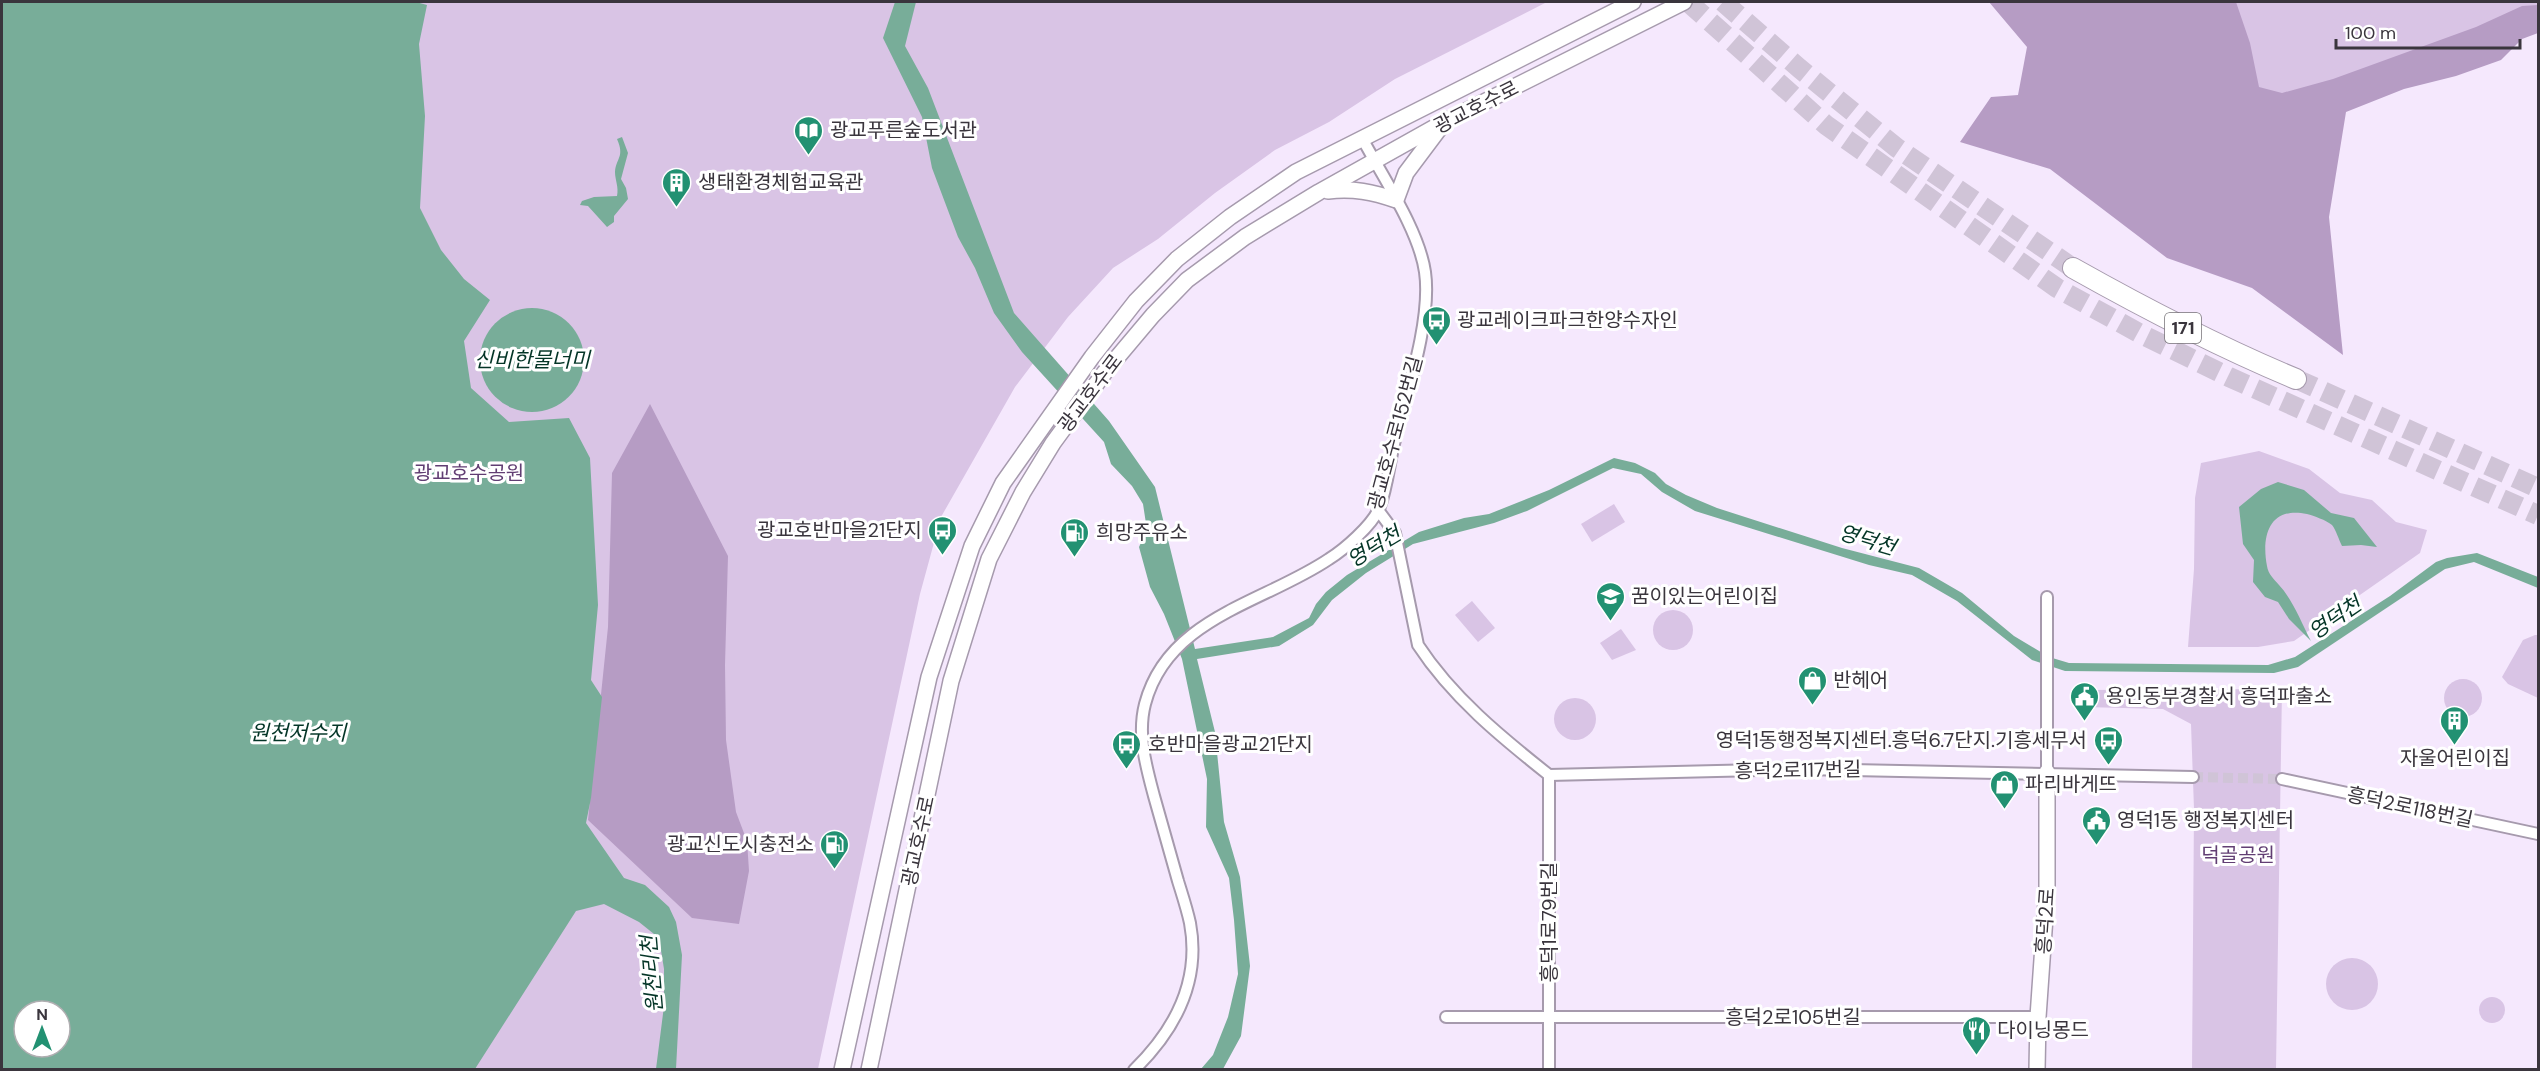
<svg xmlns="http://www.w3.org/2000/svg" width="2540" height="1071" font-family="'DM Sans','Noto Sans KR',sans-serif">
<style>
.green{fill:#d9c4e5;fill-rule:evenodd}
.forest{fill:#b69cc4}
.water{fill:#78ad99;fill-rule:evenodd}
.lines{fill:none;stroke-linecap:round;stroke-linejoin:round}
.street-tunnel{stroke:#d0c4d7;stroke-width:10;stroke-dasharray:10 5;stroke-linecap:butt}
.highway-tunnel{stroke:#d0c4d7;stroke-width:20;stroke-dasharray:20 10;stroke-linecap:butt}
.street-casing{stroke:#a69aad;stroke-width:14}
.secondary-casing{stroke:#a69aad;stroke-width:18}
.highway-casing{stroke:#a69aad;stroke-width:22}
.street{stroke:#fff;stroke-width:10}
.secondary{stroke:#fff;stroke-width:15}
.highway{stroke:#fff;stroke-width:20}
.labels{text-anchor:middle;stroke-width:6;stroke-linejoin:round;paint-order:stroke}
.shield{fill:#fff;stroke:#757277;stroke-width:1.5}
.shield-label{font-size:18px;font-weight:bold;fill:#3a353d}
.street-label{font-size:20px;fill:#3a353d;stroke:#fff}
.poi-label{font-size:20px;fill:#3a353d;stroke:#fff;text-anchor:start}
.park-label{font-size:20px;fill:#613e73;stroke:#fff}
.water-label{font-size:21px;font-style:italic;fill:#043527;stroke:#fff}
</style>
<rect width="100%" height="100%" fill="#f5e8fd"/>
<!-- green -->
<g class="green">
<path d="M2 2H1547L1395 79 1329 122 1275 150 1215 193 1158 239 1113 268 1068 317 1015 387 941 517 920 594 818 1069 2 1070ZM24 1011H60V1047H24Z"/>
<path d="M2193 2H2538V29L2241 135Z"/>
<path d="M2259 451 2309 469 2340 493 2372 500 2396 522 2427 530 2420 553 2294 641 2258 647H2188L2194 569 2195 498 2201 463Z"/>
<path d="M1614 504 1625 522 1592 542 1581 524Z"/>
<path d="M1472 601 1495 628 1478 642 1455 615Z"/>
<circle cx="1673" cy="630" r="20"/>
<path d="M1621 629 1636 650 1612 660 1600 643Z"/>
<path d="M2535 635H2538V698L2508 684 2502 677 2523 640Z"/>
<circle cx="2463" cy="698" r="19"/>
<path d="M2282 689 2276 1069H2192L2194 809 2191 724 2163 709 2084 707 2083 690Z"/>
<circle cx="1575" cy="719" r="21"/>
<circle cx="2352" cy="984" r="26"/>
<circle cx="2492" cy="1010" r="13"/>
</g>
<!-- forest -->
<g class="forest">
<path d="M1989 2H2236L2250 43 2259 87 2282 93 2333 79 2476 27 2522 6 2538 5V33L2522 39 2501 60 2456 76 2404 89 2346 112 2329 217 2343 355 2252 288 2167 258 2050 169 1960 142 1991 97 2018 95 2027 47Z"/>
<path d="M650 404 728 556 725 665 726 740 736 812 747 841 749 871 739 924 692 918 588 820 608 627 612 473Z"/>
</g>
<!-- water -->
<g class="water">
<path d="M2 2H416L427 5 419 44 425 116 420 208 441 250 464 279 490 300 464 341 471 388 509 422 569 418 590 458 598 605 591 680 602 697 591 798 586 823 624 878 645 885 669 907 676 922 682 955 676 1069H656L664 1006V969L659 938 639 922 604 904 576 911 475 1069H2ZM24 1011H60V1047H24Z"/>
<path d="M895 2H916L905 46 928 88 1014 313 1109 421 1155 487 1195 649 1273 637 1309 618 1316 604 1326 592 1347 575 1419 532 1464 518 1489 514 1549 490 1614 458 1635 463 1655 473 1666 484 1686 495 1717 508 1842 548 1919 568 1962 593 2014 636 2049 657 2069 663 2268 665 2295 657 2390 596 2436 562 2447 558 2477 553 2538 577V588L2474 562 2445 569 2298 667 2274 673 2065 671 2032 660 1957 601 1912 575 1869 565 1695 511 1662 492 1641 474 1613 468 1527 511 1494 523 1413 544 1366 573 1332 600 1313 625 1279 646 1197 659 1215 732 1224 822 1240 877 1250 966 1241 1036 1223 1069H1201L1213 1055 1228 1017 1238 974 1234 920 1229 878 1206 827 1207 779 1182 659 1164 614 1150 587 1139 547 1147 530 1143 504 1132 486 1111 464 1104 442 1022 352 994 313 975 268 958 237 932 168 922 117 883 38Z"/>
<path d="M622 137 628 153 621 179 626 188 628 199 614 216V222L607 227 588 206 580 205 582 201 594 197 617 196C619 187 615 180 615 172 616 158 625 157 617 139Z"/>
<circle cx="532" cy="360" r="52"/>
<path d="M2278 482 2304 490 2331 513 2354 518 2377 547 2361 545 2342 546C2339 540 2336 530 2332 525 2326 520 2314 516 2307 514 2270 506 2261 535 2267 566 2268 574 2274 579 2279 585 2293 600 2301 622 2311 641L2289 619 2278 602 2265 597 2253 582 2254 560 2243 544 2239 507 2261 489Z"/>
</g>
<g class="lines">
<!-- street-tunnel -->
<path class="street-tunnel" d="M2193 777 2282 779"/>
<!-- highway-tunnel -->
<g class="highway-tunnel">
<path d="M1688 2 1826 125 2057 288 2139 333 2229 377 2538 515"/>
<path d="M1723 2 1799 68 1897 148 2073 268"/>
<path d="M2296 379 2538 488"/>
</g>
<defs>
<g id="street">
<path d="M1378 510 1395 533 1418 645C1452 697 1501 737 1549 775"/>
<path d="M2047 597V772"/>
<path d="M1549 775 1803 769 2193 777"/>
<path d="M2282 779 2538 834"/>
<path d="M1446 1017H2038"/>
<path d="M1134 1070C1175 1030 1201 982 1190 923 1187 909 1182 894 1178 881 1170 852 1162 824 1154 796 1146 766 1137 735 1145 704 1168 617 1264 603 1329 559 1345 549 1371 526 1379 509 1387 489 1389 465 1394 444 1406 396 1432 320 1425 272 1419 230 1382 176 1362 138"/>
<path d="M1549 1070V775"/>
</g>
<g id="secondary">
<path d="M1328 191C1353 188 1373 192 1396 200L1406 173 1439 129"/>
<path d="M842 1070 929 677 972 546 1003 483 1092 357 1136 301 1177 259 1230 217 1296 172 1633 2"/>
<path d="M869 1070 951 681 989 559 1023 492 1053 443 1105 372 1153 315 1187 280 1245 237 1319 192 1444 122 1684 2"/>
<path d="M2037 1070 2038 1017 2047 888V772"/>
</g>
<path id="highway" d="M2073 268C2146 309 2219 347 2296 379"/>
</defs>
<!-- street casing -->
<use href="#street" class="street-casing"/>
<!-- secondary casing -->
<use href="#secondary" class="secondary-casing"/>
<!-- highway casing -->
<use href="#highway" class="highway-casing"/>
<!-- street -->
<use href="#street" class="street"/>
<!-- secondary -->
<use href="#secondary" class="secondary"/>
<!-- highway -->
<use href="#highway" class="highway"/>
</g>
<!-- icons -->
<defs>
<symbol id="library-pin" viewBox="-11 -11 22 30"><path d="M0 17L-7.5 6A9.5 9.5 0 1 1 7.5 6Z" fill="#229172" stroke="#fff"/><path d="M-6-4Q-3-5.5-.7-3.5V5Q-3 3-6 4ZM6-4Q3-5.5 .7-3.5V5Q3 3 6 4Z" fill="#fff"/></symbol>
<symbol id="building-pin" viewBox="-11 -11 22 30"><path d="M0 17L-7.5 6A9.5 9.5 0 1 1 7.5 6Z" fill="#229172" stroke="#fff"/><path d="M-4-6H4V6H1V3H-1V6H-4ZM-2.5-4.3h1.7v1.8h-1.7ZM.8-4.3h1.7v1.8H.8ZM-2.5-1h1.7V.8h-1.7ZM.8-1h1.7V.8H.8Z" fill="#fff"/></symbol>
<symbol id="bus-pin" viewBox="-11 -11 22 30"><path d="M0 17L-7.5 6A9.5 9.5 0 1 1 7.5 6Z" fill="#229172" stroke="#fff"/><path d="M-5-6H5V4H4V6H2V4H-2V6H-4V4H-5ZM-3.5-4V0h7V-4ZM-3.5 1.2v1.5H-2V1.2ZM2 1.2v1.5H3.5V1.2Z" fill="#fff"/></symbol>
<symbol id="fuel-pin" viewBox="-11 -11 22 30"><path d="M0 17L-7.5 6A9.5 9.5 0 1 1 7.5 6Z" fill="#229172" stroke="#fff"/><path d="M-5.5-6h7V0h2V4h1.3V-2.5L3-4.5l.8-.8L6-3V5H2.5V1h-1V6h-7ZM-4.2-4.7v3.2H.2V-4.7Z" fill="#fff"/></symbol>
<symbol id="school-pin" viewBox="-11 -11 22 30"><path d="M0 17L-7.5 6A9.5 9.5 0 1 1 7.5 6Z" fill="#229172" stroke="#fff"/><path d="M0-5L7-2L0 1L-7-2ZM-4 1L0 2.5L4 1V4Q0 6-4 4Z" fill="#fff"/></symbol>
<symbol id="shop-pin" viewBox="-11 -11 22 30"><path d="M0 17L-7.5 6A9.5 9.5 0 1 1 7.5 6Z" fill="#229172" stroke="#fff"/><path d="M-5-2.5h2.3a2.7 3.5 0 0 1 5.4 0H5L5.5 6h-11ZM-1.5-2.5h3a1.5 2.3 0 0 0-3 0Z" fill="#fff"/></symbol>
<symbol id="civic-pin" viewBox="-11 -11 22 30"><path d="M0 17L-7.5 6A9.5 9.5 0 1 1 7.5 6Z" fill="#229172" stroke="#fff"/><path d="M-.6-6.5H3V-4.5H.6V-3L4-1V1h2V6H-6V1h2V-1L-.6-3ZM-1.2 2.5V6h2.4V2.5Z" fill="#fff"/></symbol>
<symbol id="restaurant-pin" viewBox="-11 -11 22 30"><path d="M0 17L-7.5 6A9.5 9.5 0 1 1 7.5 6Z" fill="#229172" stroke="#fff"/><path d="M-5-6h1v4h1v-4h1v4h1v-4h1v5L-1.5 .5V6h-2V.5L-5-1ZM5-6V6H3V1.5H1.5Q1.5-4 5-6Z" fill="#fff"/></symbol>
</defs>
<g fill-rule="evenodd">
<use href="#library-pin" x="792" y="114" width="33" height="45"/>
<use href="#building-pin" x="660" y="166" width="33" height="45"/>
<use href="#bus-pin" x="1420" y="304" width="33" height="45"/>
<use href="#bus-pin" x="926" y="514" width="33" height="45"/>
<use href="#fuel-pin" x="1058" y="516" width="33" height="45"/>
<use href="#school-pin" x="1594" y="580" width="33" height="45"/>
<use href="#shop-pin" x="1796" y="664" width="33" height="45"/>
<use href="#civic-pin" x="2068" y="680" width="33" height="45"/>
<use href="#building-pin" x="2438" y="704" width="33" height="45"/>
<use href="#bus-pin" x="2092" y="724" width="33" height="45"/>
<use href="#bus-pin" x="1110" y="728" width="33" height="45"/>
<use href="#shop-pin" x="1988" y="768" width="33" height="45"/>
<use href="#civic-pin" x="2080" y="804" width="33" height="45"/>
<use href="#fuel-pin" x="818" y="828" width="33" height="45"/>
<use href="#restaurant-pin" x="1960" y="1014" width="33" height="45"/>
</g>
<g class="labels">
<!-- shield labels -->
<rect class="shield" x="2165" y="313" width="36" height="30" rx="4.5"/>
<g class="shield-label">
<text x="2183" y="334">171</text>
</g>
<!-- street labels -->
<g class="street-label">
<text transform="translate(1476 107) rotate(-27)" y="7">광교호수로</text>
<text transform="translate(1090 393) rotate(-53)" y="7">광교호수로</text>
<text transform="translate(1395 433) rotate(-75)" y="7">광교호수로152번길</text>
<text transform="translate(1798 770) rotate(-1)" y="7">흥덕2로117번길</text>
<text transform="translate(2410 807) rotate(12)" y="7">흥덕2로118번길</text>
<text transform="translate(918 841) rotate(-78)" y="7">광교호수로</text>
<text transform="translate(2045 921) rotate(-86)" y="7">흥덕2로</text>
<text transform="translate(1549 922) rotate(-90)" y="7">흥덕1로79번길</text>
<text x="1793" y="1024">흥덕2로105번길</text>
</g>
<!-- poi labels -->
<g class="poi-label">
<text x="830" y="137">광교푸른숲도서관</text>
<text x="698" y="189">생태환경체험교육관</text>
<text x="1457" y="327">광교레이크파크한양수자인</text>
<text x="922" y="537" text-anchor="end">광교호반마을21단지</text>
<text x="1096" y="539">희망주유소</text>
<text x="1631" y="603">꿈이있는어린이집</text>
<text x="1833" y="687">반헤어</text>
<text x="2106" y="703">용인동부경찰서 흥덕파출소</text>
<text x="2087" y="747" text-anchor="end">영덕1동행정복지센터.흥덕6.7단지.기흥세무서</text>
<text x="1148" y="751">호반마을광교21단지</text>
<text x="2455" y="765" text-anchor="middle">자울어린이집</text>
<text x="2025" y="791">파리바게뜨</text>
<text x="2117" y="827">영덕1동 행정복지센터</text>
<text x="814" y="851" text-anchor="end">광교신도시충전소</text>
<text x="1997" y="1037">다이닝몽드</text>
</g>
<!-- park labels -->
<g class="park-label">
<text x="469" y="480">광교호수공원</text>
<text x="2238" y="862">덕골공원</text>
</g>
<!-- water labels -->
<g class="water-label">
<text x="532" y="367">신비한물너미</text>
<text transform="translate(1867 540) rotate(17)" y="7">영덕천</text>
<text transform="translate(1374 547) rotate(-31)" y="7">영덕천</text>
<text transform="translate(2335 618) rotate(-34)" y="7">영덕천</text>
<text x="298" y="740">원천저수지</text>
<text transform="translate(652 974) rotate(-95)" y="7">원천리천</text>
</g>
</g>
<!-- border -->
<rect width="2540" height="1071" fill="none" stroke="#3a353d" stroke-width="6"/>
<!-- north arrow -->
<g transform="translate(42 1029)"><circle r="28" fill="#ffffff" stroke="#b0aeb1" stroke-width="1.5"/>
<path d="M0-4.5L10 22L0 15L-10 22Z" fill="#229172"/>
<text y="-9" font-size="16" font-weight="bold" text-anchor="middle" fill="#3a353d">N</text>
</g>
<!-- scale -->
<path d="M2336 39v9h184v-9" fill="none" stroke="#3a353d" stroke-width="3"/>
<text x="2345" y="39" font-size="18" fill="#3a353d" stroke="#ffffff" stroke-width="4.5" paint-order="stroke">100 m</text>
</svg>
